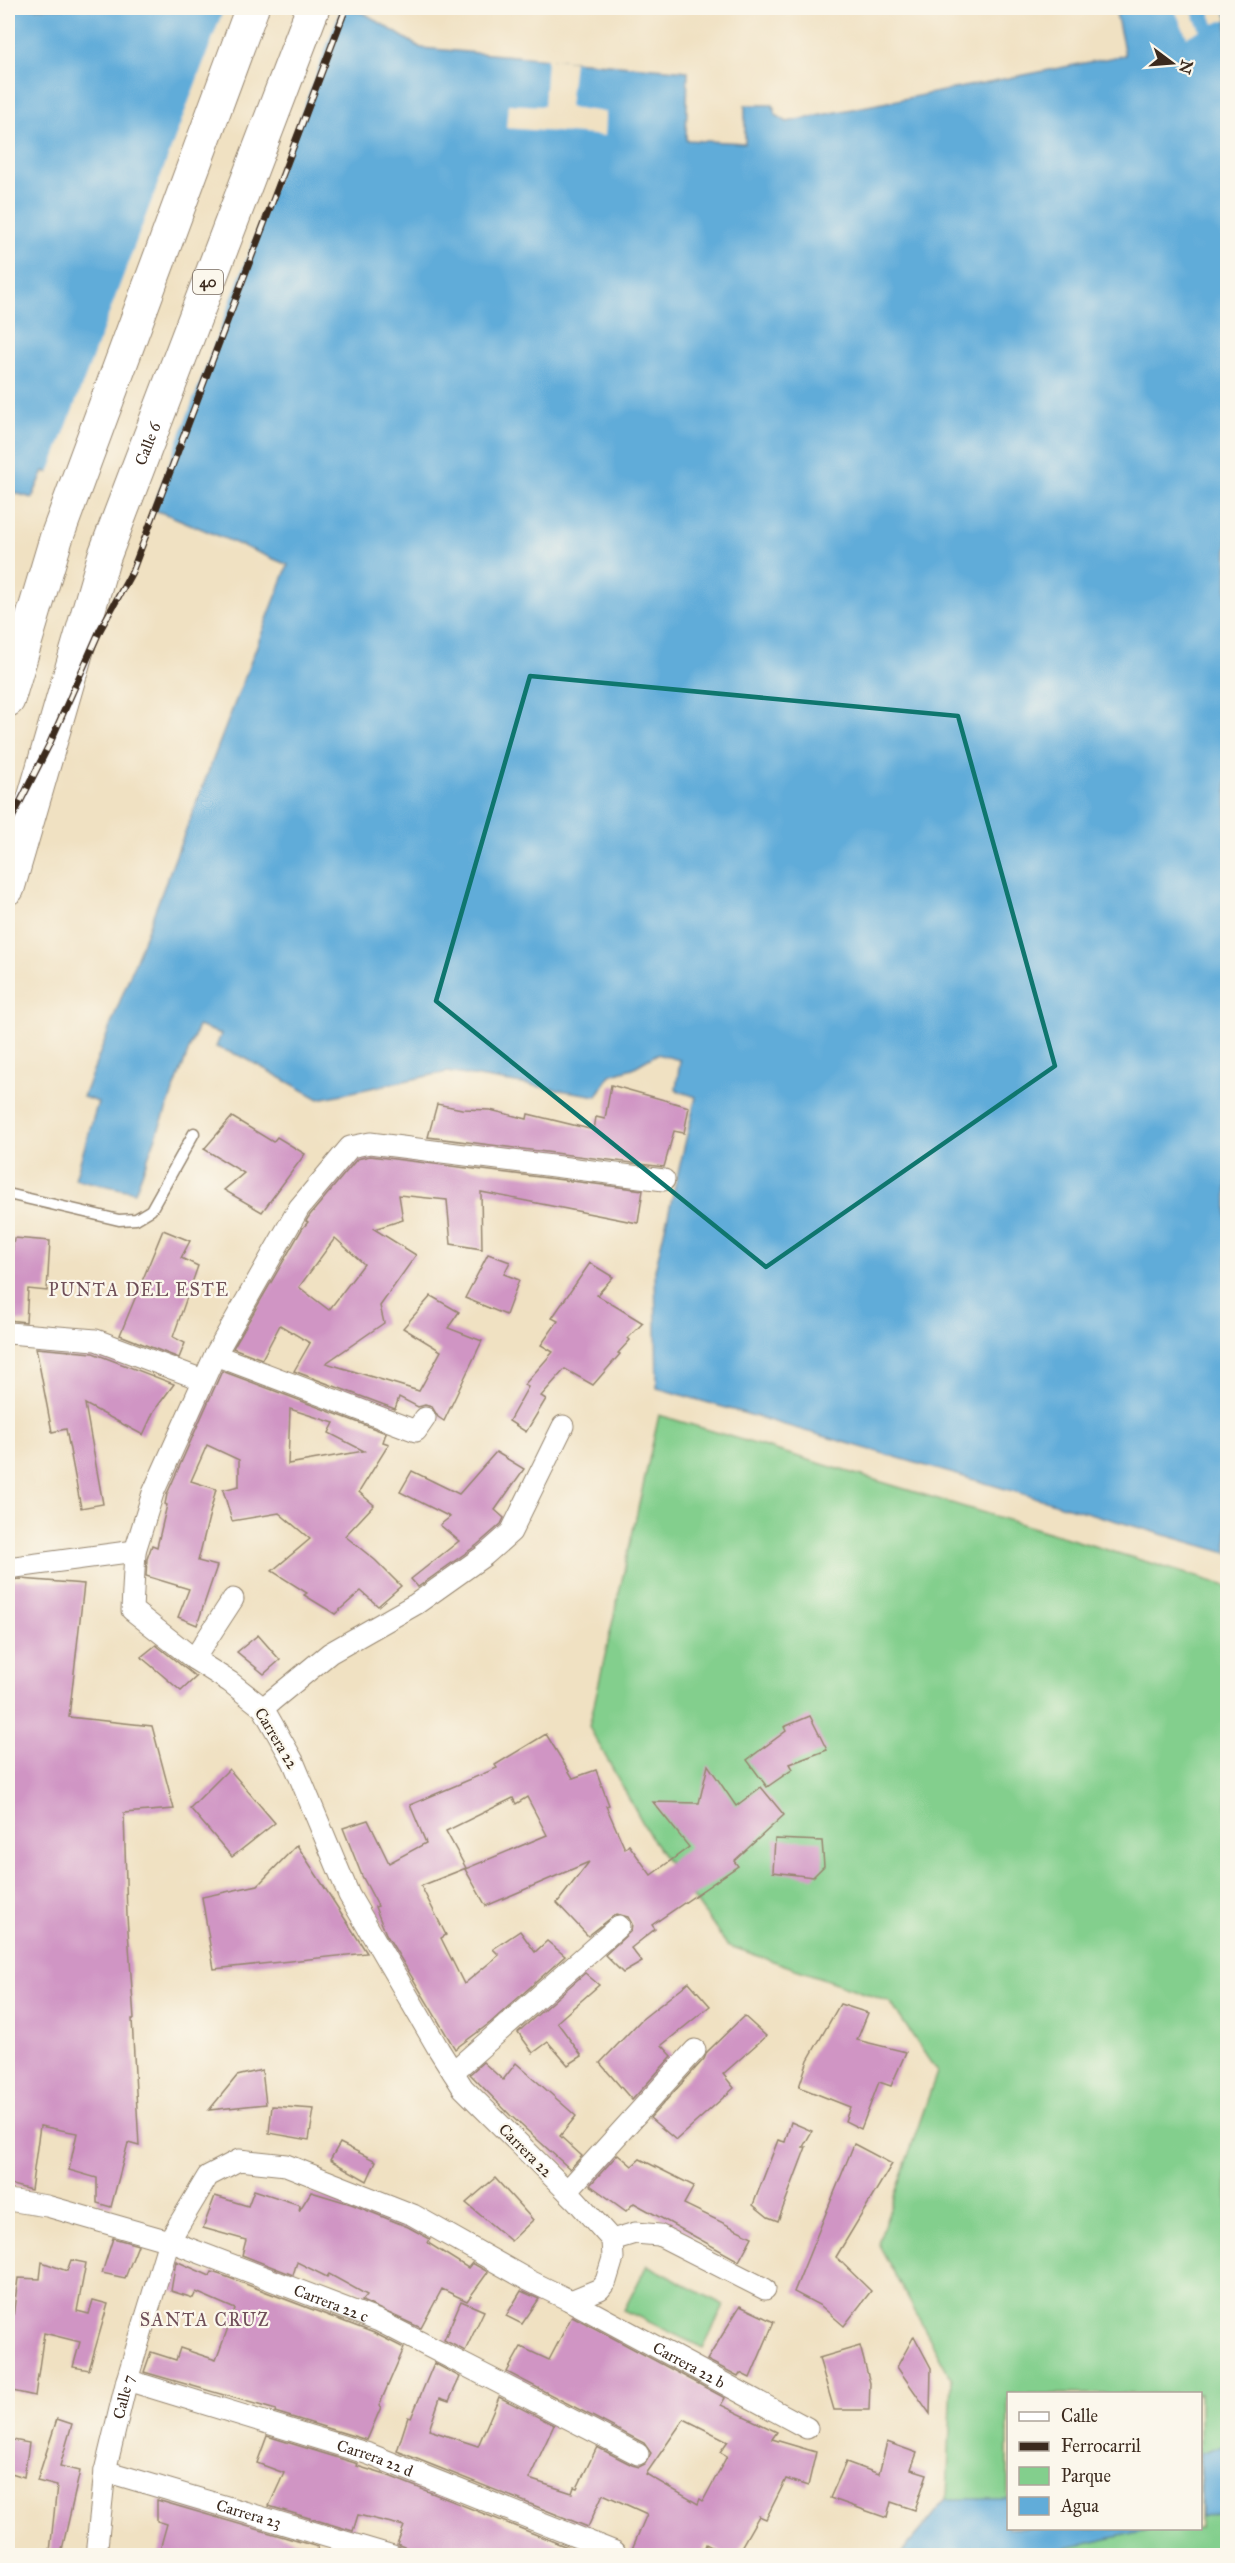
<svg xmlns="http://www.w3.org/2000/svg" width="1235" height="2563" font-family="'IM FELL Great Primer',serif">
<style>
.green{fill:#83cf8d;stroke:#5f7c56;stroke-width:1.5;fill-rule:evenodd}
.water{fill:#61acd9;stroke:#4e6b7c;stroke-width:1.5}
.pier{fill:#f0e1c2}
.building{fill:#d095c4;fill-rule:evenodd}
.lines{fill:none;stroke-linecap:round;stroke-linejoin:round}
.service-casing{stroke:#968670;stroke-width:13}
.minor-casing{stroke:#968670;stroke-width:23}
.trunk-casing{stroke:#968670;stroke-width:35}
.service{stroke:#fff;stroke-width:10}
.minor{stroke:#fff;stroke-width:21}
.trunk{stroke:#fff;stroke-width:33}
.rail-casing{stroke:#3b2a1e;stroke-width:7}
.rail{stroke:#fbf7ec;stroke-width:4.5;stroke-dasharray:14;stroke-linecap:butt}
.marked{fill:none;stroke:#0f766e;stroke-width:4.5;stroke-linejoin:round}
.labels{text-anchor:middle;stroke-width:4.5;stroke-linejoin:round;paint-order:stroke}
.shield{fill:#fbf7ec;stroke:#75685c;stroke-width:1.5}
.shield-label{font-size:15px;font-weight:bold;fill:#3b2a1e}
.street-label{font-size:16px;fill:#3b2a1e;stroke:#fbf7ec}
.neighbourhood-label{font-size:18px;letter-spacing:1.5px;fill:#6f4f58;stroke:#fbf7ec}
</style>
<rect width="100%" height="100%" fill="#fbf7ec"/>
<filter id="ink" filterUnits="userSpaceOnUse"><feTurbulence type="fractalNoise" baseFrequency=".0167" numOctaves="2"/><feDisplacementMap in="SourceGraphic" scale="12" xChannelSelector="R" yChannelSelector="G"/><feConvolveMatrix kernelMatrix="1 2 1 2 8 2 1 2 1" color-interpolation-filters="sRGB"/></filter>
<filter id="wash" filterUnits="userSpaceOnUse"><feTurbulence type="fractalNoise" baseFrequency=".008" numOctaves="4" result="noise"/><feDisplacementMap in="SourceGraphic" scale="24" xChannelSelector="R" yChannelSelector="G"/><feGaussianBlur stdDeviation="1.35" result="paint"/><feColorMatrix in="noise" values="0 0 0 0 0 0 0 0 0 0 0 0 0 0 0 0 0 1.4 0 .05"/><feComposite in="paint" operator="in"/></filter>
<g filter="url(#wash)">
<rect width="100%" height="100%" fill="#f0e1c2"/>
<!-- green -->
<g class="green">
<path d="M659 1415 1227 1586V2555H900L947 2499 952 2380 878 2243 937 2072 890 2002 727 1945 653 1841 589 1727ZM1008 2394H1200V2528H1008Z"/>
<path d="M647 2265 724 2305 703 2348 624 2310Z"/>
</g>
<!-- water -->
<g class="water">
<path d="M8 8H333L364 13 421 48 688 71 686 140 745 143V105H773L776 115 787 122 1125 55 1115 8H1227V1553L657 1388 655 1270 696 1097 676 1090 680 1060 657 1054 633 1068 610 1075 597 1096 447 1072 319 1099 243 1057 216 1047 221 1034 198 1026 135 1192 75 1179 98 1102 83 1097 288 565 171 516 44 471 32 498 8 491Z"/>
<path d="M1227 2443V2510L1201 2517V2453Z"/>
<path d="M947 2499H1008V2528L1151 2529 1036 2555H900Z"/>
</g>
<!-- pier -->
<g class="pier">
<path d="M224 8H341L151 512 48 476Z"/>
<path d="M1174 8H1190L1200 30 1187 37Z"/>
<path d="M1208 8H1223L1227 19 1214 24Z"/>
<path d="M547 58 574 61 569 107 606 112 605 136 506 128 508 104 544 106Z"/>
</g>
<g id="blocks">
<!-- building -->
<g class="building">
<path d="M611 1085 689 1107 684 1133 674 1131 664 1167 428 1137 437 1104 462 1109 490 1110 527 1119 528 1114 594 1130 596 1117 605 1119Z"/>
<path d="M232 1117 273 1142 277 1137 305 1154 262 1212 224 1190 244 1173 204 1149Z"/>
<path d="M370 1156 643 1190 638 1223 481 1192 482 1249 451 1244 447 1200 399 1195 403 1220 374 1229 416 1255 380 1306 384 1323 326 1363 419 1391 441 1351 403 1328 431 1296 459 1312 448 1328 482 1341 444 1421 438 1417 432 1407 425 1405 418 1407 399 1397 395 1409 294 1371 310 1343 280 1325 262 1359 233 1348 302 1229 308 1222 306 1221 310 1215 357 1159ZM335 1238 364 1264 329 1310 299 1287Z"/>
<path d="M163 1230 190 1241 181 1258 198 1266 173 1337 185 1343 179 1358 120 1335Z"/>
<path d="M14 1238 50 1241 47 1291 28 1289 26 1322 8 1320V1286Z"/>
<path d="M488 1254 510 1262 504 1274 519 1280 506 1315 465 1298Z"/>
<path d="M590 1263 613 1277 597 1295 643 1323 628 1338 630 1340 618 1353 620 1354 593 1385 565 1369 541 1396 546 1399 526 1432 509 1421 528 1387 524 1385 553 1352 541 1345 558 1321 552 1318Z"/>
<path d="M36 1348 93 1353 174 1384 154 1411 143 1435 85 1404 103 1504 81 1508 66 1429 52 1432Z"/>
<path d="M222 1371 386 1433 383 1442 389 1444 359 1492 374 1505 345 1536 375 1560 401 1586 378 1606 361 1591 335 1614 304 1595 307 1593 272 1571 310 1539 279 1513 232 1521 223 1490 239 1486V1460L207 1445 191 1481 216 1489 198 1561 217 1566 197 1625 178 1617 189 1589 146 1576 147 1559 152 1545 157 1547 167 1505 165 1504 167 1494ZM290 1409 334 1423 329 1433 364 1451 288 1464Z"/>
<path d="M496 1452 524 1469 495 1510 504 1518 501 1524 477 1545 418 1587 411 1579 459 1541 440 1525 450 1517 400 1492 412 1471 459 1494Z"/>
<path d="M21 1579 84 1584 69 1717 152 1726 174 1809 124 1813 127 1916 134 2019H132L139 2146 128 2143 111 2207 97 2203V2178L69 2170 77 2133 40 2126 31 2190 8 2184V1580Z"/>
<path d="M258 1635 280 1660 264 1674 237 1652Z"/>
<path d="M156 1645 196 1677 181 1691 141 1657Z"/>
<path d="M810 1716 827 1750 790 1764 793 1769 767 1787 747 1760 786 1731 784 1727Z"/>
<path d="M546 1734 573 1778 596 1770 609 1805 606 1806 625 1849 629 1845 651 1875 689 1847 653 1802 699 1803 708 1765 736 1806 761 1787 784 1815 734 1861 738 1866 652 1925 655 1929 631 1948 642 1962 623 1973 605 1955 631 1931 632 1924 628 1917 616 1914 588 1936 557 1903 589 1862 486 1906 465 1869 547 1835 527 1797 516 1804 513 1798 446 1831 466 1868 421 1886 446 1935 441 1938 464 1984 499 1955 493 1949 520 1931 535 1952 547 1941 565 1956 490 2023 455 2049 386 1934 375 1907 378 1906 362 1876 343 1828 368 1820 389 1863 426 1843 410 1805 497 1768 495 1765Z"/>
<path d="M229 1769 275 1823 232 1857 190 1808Z"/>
<path d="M775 1839 822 1841 824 1866 813 1877 773 1872Z"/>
<path d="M297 1845 367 1953 214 1969 202 1897 258 1885Z"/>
<path d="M585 1973 599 1985 557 2022 582 2056 568 2065 548 2042 533 2053 518 2032Z"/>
<path d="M689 1982 710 2006 662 2045 672 2056 632 2100 600 2063 641 2020Z"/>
<path d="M840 2004 868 2013 857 2040 906 2052 891 2086 879 2082 861 2129 845 2121 850 2107 799 2087 808 2060Z"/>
<path d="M744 2016 766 2036 723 2074 734 2088 676 2140 650 2118 704 2059 707 2052Z"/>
<path d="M483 2062 503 2080 516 2063 576 2116 560 2136 582 2156 570 2169 510 2115 470 2074Z"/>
<path d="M262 2070 266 2104 209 2110 237 2076Z"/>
<path d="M272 2106 314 2109 309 2140 269 2133Z"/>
<path d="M791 2122 812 2131 803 2147H806L778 2221 768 2217 753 2205 778 2140 785 2142Z"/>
<path d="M340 2143 376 2161 367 2181 330 2160Z"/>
<path d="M854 2144 892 2164 836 2257 871 2291 844 2326 821 2306 794 2292Z"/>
<path d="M618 2154 632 2166 640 2159 694 2186 684 2204 752 2237 739 2261 634 2203 626 2211 590 2185Z"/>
<path d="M495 2178 533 2220 511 2241 466 2203Z"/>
<path d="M254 2190 300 2205 299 2211 311 2192 351 2204 408 2227 430 2239 428 2243 468 2268 472 2263 488 2272 467 2301 442 2289 421 2328 362 2301 367 2295 329 2274 327 2277 297 2262 293 2275 242 2255 246 2240 203 2228 215 2196 248 2206Z"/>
<path d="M113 2238 138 2245 125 2278 102 2273Z"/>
<path d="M71 2260 86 2263 77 2311 89 2314 93 2300 108 2304 89 2370 73 2367 80 2342 44 2333 35 2396 8 2390V2356L18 2278 40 2279 42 2262 67 2271Z"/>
<path d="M176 2261 210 2276 212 2272 227 2277 374 2333 404 2348 379 2406 381 2407 367 2440 275 2412 276 2410 144 2372 151 2352 176 2360 180 2348 216 2360 235 2309 196 2292 193 2298 171 2291Z"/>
<path d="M521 2291 539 2299 522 2324 506 2316Z"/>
<path d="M461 2301 484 2311 465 2351 444 2340Z"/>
<path d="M740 2306 774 2322 750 2378 740 2373 738 2376 707 2360Z"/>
<path d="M572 2316 725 2398 721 2405 777 2432 772 2439 816 2452 808 2486 786 2479 766 2519 759 2516 736 2556H728L706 2544 702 2556H629L647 2514 603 2494 588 2527 397 2451 408 2417 411 2418 434 2363 460 2377 449 2401 440 2398 429 2430 478 2446 499 2397 554 2425 529 2479 572 2493 574 2487 577 2488 597 2447 632 2465 639 2467 645 2464 651 2453 644 2443 507 2372 521 2347 549 2360ZM684 2419 728 2441 720 2452 727 2456 703 2501 700 2499 698 2504 646 2474Z"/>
<path d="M914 2336 931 2368 930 2414 897 2367Z"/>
<path d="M860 2346 870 2383 869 2410H834L819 2358Z"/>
<path d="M57 2419 72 2424 60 2466 80 2471 61 2554 50 2552 57 2486 37 2481Z"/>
<path d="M267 2436 358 2464 357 2466 389 2476 577 2551 575 2556H425L397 2544 404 2526 358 2515 353 2531 269 2506 284 2473 257 2463Z"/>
<path d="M8 2439 29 2443 24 2477 8 2472Z"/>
<path d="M887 2442 917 2453 911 2469 927 2474 915 2510 891 2502 887 2518 830 2498 846 2462 879 2474Z"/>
<path d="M157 2500 318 2547 315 2556H158L167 2524 157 2521Z"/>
</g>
</g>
</g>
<g filter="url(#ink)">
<use href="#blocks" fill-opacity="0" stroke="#968670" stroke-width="1.5"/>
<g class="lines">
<defs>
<path id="service" d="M8 1194 119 1220 136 1219 151 1210 194 1133"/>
<g id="minor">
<path d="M8 1333 96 1340 203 1380"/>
<path d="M215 1355 416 1431 425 1418"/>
<path d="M8 1568 135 1551"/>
<path d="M194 1659 233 1599"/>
<path d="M263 1708 330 1653 416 1604 485 1555 511 1532 563 1426"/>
<path d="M453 2072 619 1926"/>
<path d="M567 2191 695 2050"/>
<path id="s1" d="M8 2200 47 2206 169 2241 379 2321 638 2454"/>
<path d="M612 2240 635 2233 659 2235 765 2289"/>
<path d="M571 2301 600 2289 606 2281 613 2258 612 2240 576 2200 463 2088 439 2050 349 1895 293 1761 263 1708 230 1682 194 1659 132 1610 135 1551 153 1493 215 1355 299 1208 350 1147 370 1143 664 1180"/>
<path id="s2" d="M127 2380 369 2454 615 2552"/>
<path id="s3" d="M105 2471 393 2556"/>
<path id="s4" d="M96 2556 105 2471 127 2380 169 2241 208 2176 239 2160 286 2165 413 2215 528 2280 571 2301 807 2428"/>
</g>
<g id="trunk">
<path d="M8 700 56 539 252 8"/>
<path id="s5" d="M8 888 104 557 313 8"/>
</g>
</defs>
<!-- service casing -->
<use href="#service" class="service-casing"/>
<!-- minor casing -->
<use href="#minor" class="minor-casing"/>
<!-- trunk casing -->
<use href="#trunk" class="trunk-casing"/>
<!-- service -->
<use href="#service" class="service"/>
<!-- minor -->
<use href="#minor" class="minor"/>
<!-- trunk -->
<use href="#trunk" class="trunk"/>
<defs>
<path id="rail" d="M8 826 49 745 100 630 132 572 346 8"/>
</defs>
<!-- rail casing -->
<use href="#rail" class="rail-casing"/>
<!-- rail -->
<use href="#rail" class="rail"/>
</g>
</g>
<!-- marked area -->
<path class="marked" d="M530 676 958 716 1055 1066 766 1267 436 1001Z"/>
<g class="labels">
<!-- shield labels -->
<rect class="shield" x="193" y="270" width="30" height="24" rx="4.5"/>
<g class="shield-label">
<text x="208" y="287">40</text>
</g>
<!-- street labels -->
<g class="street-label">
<text dy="6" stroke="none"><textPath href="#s5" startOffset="466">Calle 6</textPath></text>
<text transform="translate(277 1738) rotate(59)" y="6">Carrera 22</text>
<text transform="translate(526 2150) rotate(45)" y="6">Carrera 22</text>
<text dy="6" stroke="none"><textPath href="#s1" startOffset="340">Carrera 22 c</textPath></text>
<text dy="6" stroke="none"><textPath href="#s4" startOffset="933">Carrera 22 b</textPath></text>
<text dy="6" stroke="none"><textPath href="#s4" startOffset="162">Calle 7</textPath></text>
<text dy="6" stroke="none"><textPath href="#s2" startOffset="260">Carrera 22 d</textPath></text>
<text dy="6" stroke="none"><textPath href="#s3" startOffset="150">Carrera 23</textPath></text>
</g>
<!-- neighbourhood labels -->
<g class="neighbourhood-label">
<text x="139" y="1296">PUNTA DEL ESTE</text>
<text x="205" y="2326">SANTA CRUZ</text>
</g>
</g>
<!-- margin -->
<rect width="1235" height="2563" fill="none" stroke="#fbf7ec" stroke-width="30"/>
<!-- legend -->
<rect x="1007" y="2392" width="195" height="138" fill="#fbf7ec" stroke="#aea59a" stroke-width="1.5"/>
<rect x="1019" y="2412" width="30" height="9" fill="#ffffff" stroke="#aea59a" stroke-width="1.5"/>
<text x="1061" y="2422" font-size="18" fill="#3b2a1e">Calle</text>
<rect x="1019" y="2442" width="30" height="9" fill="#3b2a1e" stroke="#aea59a" stroke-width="1.5"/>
<text x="1061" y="2452" font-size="18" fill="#3b2a1e">Ferrocarril</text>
<rect x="1019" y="2467" width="30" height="18" fill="#83cf8d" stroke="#aea59a" stroke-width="1.5"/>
<text x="1061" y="2482" font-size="18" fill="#3b2a1e">Parque</text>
<rect x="1019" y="2497" width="30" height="18" fill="#61acd9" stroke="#aea59a" stroke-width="1.5"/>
<text x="1061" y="2512" font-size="18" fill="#3b2a1e">Agua</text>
<!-- north arrow -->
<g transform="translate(1172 63) rotate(106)" stroke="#fbf7ec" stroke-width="4.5" paint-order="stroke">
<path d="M0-4.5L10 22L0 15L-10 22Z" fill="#3b2a1e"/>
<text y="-9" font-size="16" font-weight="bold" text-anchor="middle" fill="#3b2a1e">N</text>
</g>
</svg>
